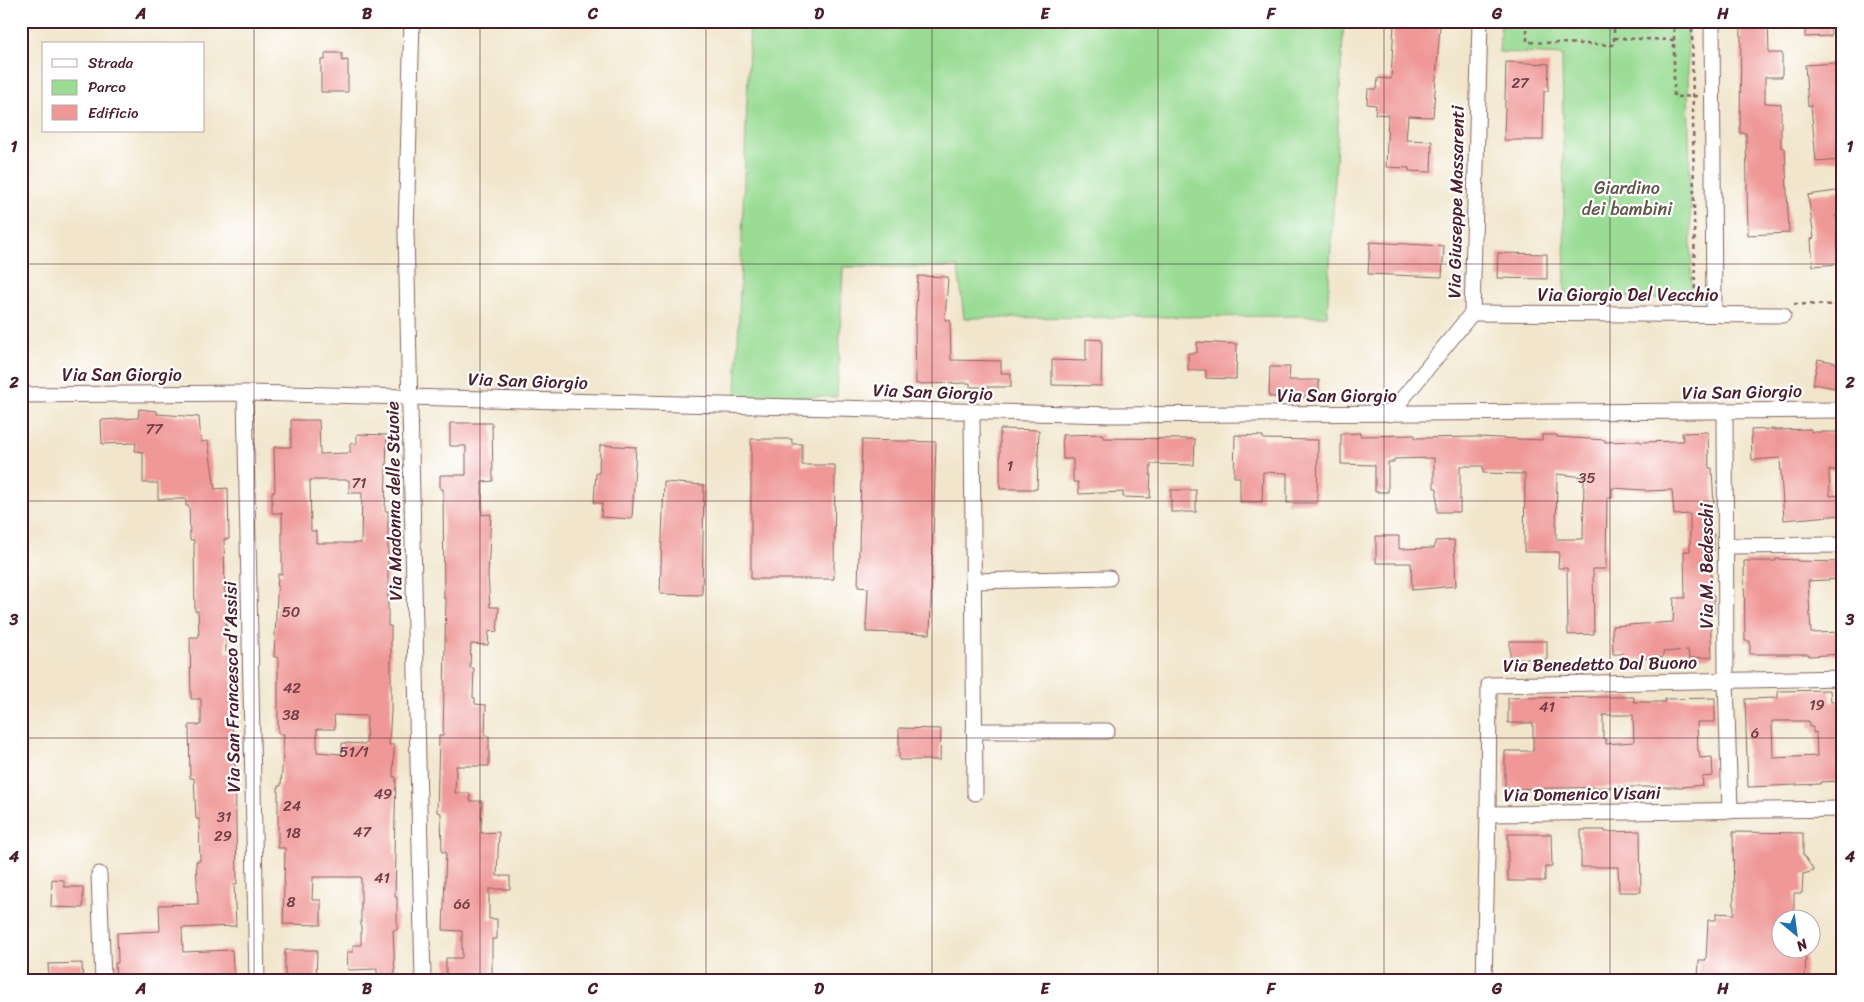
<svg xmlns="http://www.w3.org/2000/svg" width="1864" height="1002" font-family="Sriracha,sans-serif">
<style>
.green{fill:#9adc94;stroke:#727e60}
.building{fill:#ef9897;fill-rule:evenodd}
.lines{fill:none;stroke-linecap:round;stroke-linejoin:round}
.minor-casing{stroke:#846563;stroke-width:17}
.path{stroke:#846563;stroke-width:2.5;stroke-dasharray:4 4;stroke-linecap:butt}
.minor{stroke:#fff;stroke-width:15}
.grid{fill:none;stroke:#4a1f2b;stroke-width:1;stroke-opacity:0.55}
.labels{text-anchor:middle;stroke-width:4.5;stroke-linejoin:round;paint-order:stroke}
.number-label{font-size:15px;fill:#733d46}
.park-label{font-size:18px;fill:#62584a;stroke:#fff}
.street-label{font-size:18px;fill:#4a1f2b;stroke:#fff}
.neatline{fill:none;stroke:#4a1f2b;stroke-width:2}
.grid-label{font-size:16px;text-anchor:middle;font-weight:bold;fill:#4a1f2b}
</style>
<rect width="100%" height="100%" fill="#fff"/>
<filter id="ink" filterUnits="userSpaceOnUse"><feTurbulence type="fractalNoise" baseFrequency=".02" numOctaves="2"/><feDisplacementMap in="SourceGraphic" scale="10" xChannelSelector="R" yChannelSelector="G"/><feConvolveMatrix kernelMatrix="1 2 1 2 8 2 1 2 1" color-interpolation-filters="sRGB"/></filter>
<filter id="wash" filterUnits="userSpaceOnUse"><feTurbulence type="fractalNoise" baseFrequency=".0096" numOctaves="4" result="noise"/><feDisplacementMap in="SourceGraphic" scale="20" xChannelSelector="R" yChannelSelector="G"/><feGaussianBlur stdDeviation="1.12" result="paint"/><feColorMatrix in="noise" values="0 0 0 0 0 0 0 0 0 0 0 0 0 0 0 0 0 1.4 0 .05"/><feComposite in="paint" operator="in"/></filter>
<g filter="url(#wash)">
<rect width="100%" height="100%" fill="#f1e6cc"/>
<!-- green -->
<g class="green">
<path d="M750 21H1344L1327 316 964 318 958 267H843L837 397 736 396Z"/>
<path d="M1501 21H1687L1692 299 1565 297 1562 55 1499 52Z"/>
</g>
<g id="blocks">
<!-- building -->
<g class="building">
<path d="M1741 21H1768L1769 53H1782V77H1765V103L1781 104V148H1785L1789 233 1748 235 1746 133H1740Z"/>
<path d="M1805 21H1830L1831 36 1805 37Z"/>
<path d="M1394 23 1440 26 1433 117 1408 116 1406 140 1432 141 1431 172 1409 171V168L1386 167 1388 115 1375 114 1376 105 1367 104 1368 89H1377L1378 78 1391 79Z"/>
<path d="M325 53H342V61L348 60V92H321V60H325Z"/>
<path d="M1506 62 1549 64 1548 91H1544L1543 140H1504Z"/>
<path d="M1835 63 1838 115H1843V160L1816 162 1811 105 1808 106 1805 65Z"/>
<path d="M1843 190V214L1836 215 1839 264 1813 266 1811 239 1814 238 1808 195Z"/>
<path d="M1370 242 1444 246 1442 277 1368 274Z"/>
<path d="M1498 253 1547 254V279L1497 278Z"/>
<path d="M918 276 948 277 945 320H950L951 360 1001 361V373H1011V387H970V383L916 384 915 323Z"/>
<path d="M1086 339 1102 340 1101 386 1052 385V360L1086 361Z"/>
<path d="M1197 342 1237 344 1236 379 1206 378V370H1188V353H1197Z"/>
<path d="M1818 359 1843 364 1841 389 1813 384Z"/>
<path d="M1270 367H1290L1289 380H1319V397H1269Z"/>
<path d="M139 409 157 411V414L199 417 201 442 208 441 215 489 228 488 229 539H224L225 596H229L231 623H226V652H232V711L233 757H235L237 884H234L236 926 182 928 183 952 232 950 234 981H116L115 963H118L117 933 160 931 159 905 198 904 196 861H200L199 819H196L194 778H190L189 725H201V699H191L190 637H199L198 611H195L194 540H190L189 506H186V499H158V483H143V452L135 451 136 443 102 444 101 420 138 418Z"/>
<path d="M291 420H319L320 454 350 453V443L357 444V434L387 435 385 511H388V626H391V710L389 745H394L393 777H396L394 854H396L395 897H397V930H393L395 975H377V969L348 970 347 952H353V945H361V877H313L312 900H321V925L283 924 285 848H278V786H281L284 734H278V657H274L278 574H282V513H272V492H275L274 447H291ZM310 480H349V493H362L361 543H316V531H311ZM334 715 367 716 366 744 342 743V754L317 752V729H335Z"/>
<path d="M450 423H492L493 481 482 482V515L491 514 488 575 490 607H499L497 632 489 631 488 645 471 644 470 668H474L473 698H475V704L486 705 485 736H489V766H456L455 793H470V801H482L481 833 499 832 497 876H510V889H489V919H497V939H492V981H446V958H462V931L443 930 446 852H442L441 813 437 812 439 736H443L446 599H444L443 489H440V475H466V446H450Z"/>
<path d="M1000 429 1039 430 1037 489H1000Z"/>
<path d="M1774 429V430L1811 429V432H1843V470H1829L1830 496 1842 495 1843 515 1784 520 1780 458 1752 460 1751 430Z"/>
<path d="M1708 432 1709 468H1712L1714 508H1710L1712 534H1714V551H1711L1712 595H1714V614H1710L1712 657 1689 658 1688 650 1663 652V657L1658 658 1624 659V654H1613L1612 626 1673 622 1674 598H1685L1684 551H1690V514L1674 515 1672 490 1645 491V490L1612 488V498H1607L1606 569H1593L1594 634 1568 635 1567 568H1558L1559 552H1524L1525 474 1483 473V466H1460V512H1437V488H1434V458L1394 459V462H1388V492H1375V465L1341 464V434L1360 433V436L1415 435V438L1478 437 1542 440V435H1557V437L1605 440V442L1640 441V442L1683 441 1682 433ZM1557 474 1584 477 1583 539H1556Z"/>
<path d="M1103 434V438L1195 439 1194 465 1151 464 1150 498 1123 497V492L1079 494 1078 482H1073V459H1063L1062 435Z"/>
<path d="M1235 435 1263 436V439L1318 440 1317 503H1287V473L1263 472 1262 502H1240V477H1234Z"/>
<path d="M751 439H792V444H802V465H835L834 579H751Z"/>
<path d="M862 440 936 442 930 634 866 632 868 588 858 587Z"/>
<path d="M600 445 636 447 632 519 601 517 602 503H594L596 473H599Z"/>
<path d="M664 482 704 485 702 595 660 594Z"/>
<rect x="1171" y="490" width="25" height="22"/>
<path d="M1376 536H1399V549L1435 548V541L1454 540 1456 586 1412 590 1411 563H1376Z"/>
<path d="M1776 559 1797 560V561L1843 562V579L1808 581 1811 633 1843 632V654L1809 656V654H1750V641H1745L1744 561H1776Z"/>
<rect x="1510" y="641" width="37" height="18"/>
<path d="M1830 690 1831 702 1842 701 1843 781 1820 782V784L1748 787 1745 699 1778 698V691ZM1772 721H1809V727H1813V733L1816 732 1817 756 1773 758Z"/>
<path d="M1602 697H1634V702H1665V699L1715 698V722H1697L1698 751H1699L1700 758 1712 757 1713 776 1702 777 1703 785 1680 787H1616L1505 789V751H1533V723H1508V698ZM1603 715H1633L1634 742 1606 744V739H1603Z"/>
<path d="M899 728 941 729 940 760H899Z"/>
<path d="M1581 830H1605V832L1640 831 1641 892H1619L1618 867H1581Z"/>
<path d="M1733 832 1803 833V854L1814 871 1803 874 1802 893H1794V920H1782V950H1806L1805 981H1698L1699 960H1706L1708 920H1716V913L1734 914Z"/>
<path d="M1508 834H1551L1552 867H1545V881H1508Z"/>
<path d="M52 879 64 880V887H83V908L51 907Z"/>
<path d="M285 950H317L316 981H285Z"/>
<path d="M82 963 83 981H49L48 964Z"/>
</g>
</g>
</g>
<g filter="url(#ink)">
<use href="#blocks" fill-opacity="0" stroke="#846563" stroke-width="1"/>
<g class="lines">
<defs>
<g id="minor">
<path d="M412 21 406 232 423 981"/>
<path d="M1712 21 1714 314"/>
<path d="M1472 313 1783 315"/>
<path d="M245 393 257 981"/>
<path d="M21 395 245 393 1113 415 1843 410"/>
<path d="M1725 411 1726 680 1730 811"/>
<path d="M972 412 975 793"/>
<path d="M1390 414 1472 313 1480 21"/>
<path d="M1726 546 1843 545"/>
<path d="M973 581 1109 578"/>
<path d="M974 731H1107"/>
<path d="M1488 814 1489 685 1843 678"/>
<path d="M99 874 103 981"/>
<path d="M1484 981 1488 814 1843 809"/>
</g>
</defs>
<!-- minor casing -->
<use href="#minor" class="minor-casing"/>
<!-- path -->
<g class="path">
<path d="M1527 21V42L1614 45V21"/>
<path d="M1692 21 1695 300"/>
<path d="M1614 38 1674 40V97L1698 96"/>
<path d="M1674 40V21"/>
<path d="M1794 304 1841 305 1843 291"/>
</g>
<!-- minor -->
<use href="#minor" class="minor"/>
</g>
</g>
<!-- grid -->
<path class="grid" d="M254 21V981M480 21V981M706 21V981M932 21V981M1158 21V981M1384 21V981M1610 21V981M21 264H1843M21 501H1843M21 738H1843"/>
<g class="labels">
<!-- number labels -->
<g class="number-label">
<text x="1520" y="88">27</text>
<text x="154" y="434">77</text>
<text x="1010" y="471">1</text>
<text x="1587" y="483">35</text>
<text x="359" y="488">71</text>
<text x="291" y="617">50</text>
<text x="292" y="693">42</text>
<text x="1817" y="710">19</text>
<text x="1547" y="712">41</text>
<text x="291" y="720">38</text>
<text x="1755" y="738">6</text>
<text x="354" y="757">51/1</text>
<text x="383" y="799">49</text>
<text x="292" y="811">24</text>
<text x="224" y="822">31</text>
<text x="362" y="837">47</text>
<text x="293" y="838">18</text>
<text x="223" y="841">29</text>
<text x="382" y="883">41</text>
<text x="291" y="907">8</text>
<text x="462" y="909">66</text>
</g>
<!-- park labels -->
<g class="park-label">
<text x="1627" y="194">Giardino<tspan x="1627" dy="21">dei bambini</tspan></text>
</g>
<!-- street labels -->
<g class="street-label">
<text transform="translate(1456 202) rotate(-89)" y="6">Via Giuseppe Massarenti</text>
<text x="1628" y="301">Via Giorgio Del Vecchio</text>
<text x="122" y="381">Via San Giorgio</text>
<text transform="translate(528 381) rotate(2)" y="6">Via San Giorgio</text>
<text transform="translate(933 392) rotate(2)" y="6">Via San Giorgio</text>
<text transform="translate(1742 392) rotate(-1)" y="6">Via San Giorgio</text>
<text x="1337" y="402">Via San Giorgio</text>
<text transform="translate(394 501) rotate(-91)" y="6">Via Madonna delle Stuoie</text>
<text transform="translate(1707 566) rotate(-90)" y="6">Via M. Bedeschi</text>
<text transform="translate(1600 664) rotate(-1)" y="6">Via Benedetto Dal Buono</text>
<text transform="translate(232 687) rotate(-91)" y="6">Via San Francesco d'Assisi</text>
<text transform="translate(1582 794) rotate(-1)" y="6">Via Domenico Visani</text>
</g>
</g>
<!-- margin -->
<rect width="1864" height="1002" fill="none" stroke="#fff" stroke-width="55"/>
<!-- legend -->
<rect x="42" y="42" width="162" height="90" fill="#ffffff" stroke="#b7a5aa"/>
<rect x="52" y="59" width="25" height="8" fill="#ffffff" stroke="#b7a5aa"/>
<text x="88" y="68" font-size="15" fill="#4a1f2b">Strada</text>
<rect x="52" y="80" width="25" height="15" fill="#9adc94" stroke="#b7a5aa"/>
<text x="88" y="92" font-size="15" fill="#4a1f2b">Parco</text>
<rect x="52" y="105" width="25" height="15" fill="#ef9897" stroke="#b7a5aa"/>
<text x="88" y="118" font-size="15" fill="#4a1f2b">Edificio</text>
<!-- north arrow -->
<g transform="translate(1796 934) rotate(151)"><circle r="24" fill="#ffffff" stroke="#b7a5aa"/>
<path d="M0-4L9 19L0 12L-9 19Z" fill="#1f6fb2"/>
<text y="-8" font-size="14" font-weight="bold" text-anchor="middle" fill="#4a1f2b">N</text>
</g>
<rect x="28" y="28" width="1808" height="946" class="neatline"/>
<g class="grid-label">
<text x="141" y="19">A</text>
<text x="367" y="19">B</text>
<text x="593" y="19">C</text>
<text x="819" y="19">D</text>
<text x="1045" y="19">E</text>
<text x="1271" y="19">F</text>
<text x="1497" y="19">G</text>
<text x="1723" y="19">H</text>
<text x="14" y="152">1</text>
<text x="1850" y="152">1</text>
<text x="14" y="388">2</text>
<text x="1850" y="388">2</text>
<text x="14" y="625">3</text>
<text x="1850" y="625">3</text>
<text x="14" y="862">4</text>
<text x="1850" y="862">4</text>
<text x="141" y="994">A</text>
<text x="367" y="994">B</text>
<text x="593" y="994">C</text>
<text x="819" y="994">D</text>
<text x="1045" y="994">E</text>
<text x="1271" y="994">F</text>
<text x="1497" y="994">G</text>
<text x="1723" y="994">H</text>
</g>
</svg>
